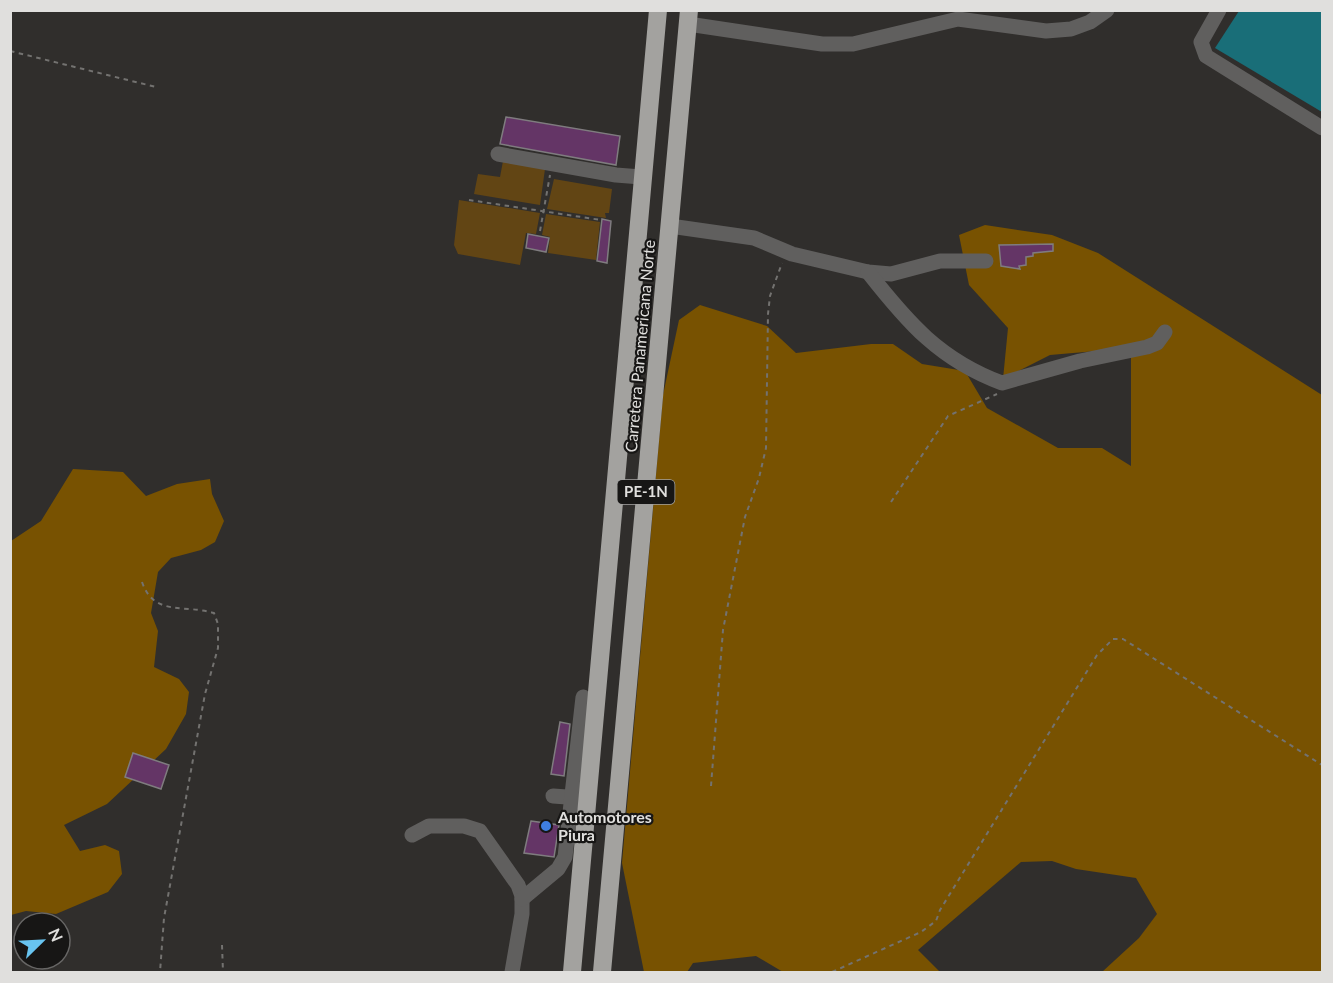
<svg xmlns="http://www.w3.org/2000/svg" width="1333" height="983" font-family="Lato,sans-serif">
<style>
.green{fill:#624514}
.forest{fill:#785201}
.water{fill:#196e78}
.building{fill:#643566;stroke:#7f7c7f;stroke-width:1.5}
.lines{fill:none;stroke-linecap:round;stroke-linejoin:round}
.path{stroke:#737270;stroke-width:2;stroke-dasharray:4.5 4.5;stroke-linecap:butt}
.minor{stroke:#605f5e;stroke-width:15}
.highway{stroke:#a3a29f;stroke-width:18}
.shop-dot{fill:#3f7fe0;stroke:#171615;stroke-width:2}
.labels{text-anchor:middle;stroke-width:4.5;stroke-linejoin:round;paint-order:stroke}
.shield{fill:#171615;stroke:#a4a3a1;stroke-width:1.5}
.shield-label{font-size:15px;font-weight:bold;fill:#e0dfdd}
.street-label{font-size:16px;fill:#e0dfdd;stroke:#171615}
.poi-label{font-size:16px;font-weight:bold;fill:#e0dfdd;stroke:#171615;text-anchor:start}
</style>
<rect width="100%" height="100%" fill="#302e2c"/>
<!-- green -->
<g class="green">
<path d="M503 161 545 169 540 205 474 194 478 174 500 177Z"/>
<path d="M554 179 612 189 609 213H605L606 218 547 209Z"/>
<path d="M459 200 540 213 536 234 526 233 520 265 458 254 454 245Z"/>
<path d="M546 214 600 222 596 260 548 253 550 237 542 235Z"/>
</g>
<!-- forest -->
<g class="forest">
<path d="M985 225 1052 235 1098 253 1322 395V972H1102L1139 938 1157 914 1136 878 1076 869 1052 861 1021 862 918 950 940 972H783L756 956 693 963 687 972H644L622 863 663 395 679 320 700 305 767 326 796 353 871 344H893L922 364 965 371 987 408 1058 448H1102L1131 466V348L1050 355 1003 379 1008 328 969 285 959 235Z"/>
<path d="M73 469 123 472 146 496 177 484 210 479 212 494 224 521 215 542 201 550 171 558 158 572 151 613 158 631 154 667 179 679 189 692 186 714 166 749 107 804 64 825 80 851 105 845 119 851 122 874 108 892 56 914 26 911 11 915V541L41 521Z"/>
</g>
<!-- water -->
<path class="water" d="M1239 11H1322V112L1215 48Z"/>
<!-- building -->
<g class="building">
<path d="M506 117 620 136 616 165 500 144Z"/>
<path d="M602 219 611 221 607 263 597 261Z"/>
<path d="M528 234 549 238 546 252 526 248Z"/>
<path d="M1053 244V251L1033 253V256L1026 257V265L1019 266 1020 269 1001 266 999 245Z"/>
<path d="M560 722 570 724 564 776 551 774Z"/>
<path d="M133 753 169 765 161 789 125 777Z"/>
<path d="M531 821 559 825 554 857 524 853Z"/>
</g>
<g class="lines">
<!-- path -->
<g class="path">
<path d="M10 51 156 87"/>
<path d="M469 200 601 220"/>
<path d="M540 231 550 175"/>
<path d="M891 502 948 416 997 394"/>
<path d="M142 582C154 617 185 604 214 613L218 624V648L205 694 164 918 160 972"/>
<path d="M711 786 723 630 745 517 759 478 766 448 768 314 770 296 782 263"/>
<path d="M222 945 223 972"/>
<path d="M709 972H735"/>
<path d="M832 972 921 932 936 921 940 910 1097 655 1113 639H1123L1322 765"/>
</g>
<!-- minor -->
<g class="minor">
<path d="M1219 10 1201 42 1206 56 1322 128"/>
<path d="M688 24 822 44H853L958 19 1046 31 1071 29 1090 22 1107 10"/>
<path d="M498 154 616 175 641 177"/>
<path d="M670 226 754 238 792 254 868 272 891 274 940 261H986"/>
<path d="M868 272C908 323 940 360 1002 383L1080 361 1147 347 1157 343 1165 332"/>
<path d="M553 796 581 798"/>
<path d="M412 835 429 826H464L480 831 518 885 522 896V914L512 972"/>
<path d="M522 899 558 869 565 857 583 697"/>
</g>
<!-- highway -->
<g class="highway">
<path d="M572 972 658 10"/>
<path d="M602 972 689 10"/>
</g>
</g>
<!-- markers -->
<circle class="shop-dot" cx="546" cy="826" r="6"/>
<g class="labels">
<!-- shield labels -->
<rect class="shield" x="617.5" y="480" width="57" height="24" rx="4.5"/>
<g class="shield-label">
<text x="646" y="497">PE-1N</text>
</g>
<!-- street labels -->
<g class="street-label">
<text transform="translate(640 346) rotate(-85)" y="6">Carretera Panamericana Norte</text>
</g>
<!-- poi labels -->
<g class="poi-label">
<text x="558" y="823">Automotores<tspan x="558" dy="18">Piura</tspan></text>
</g>
</g>
<!-- border -->
<rect width="1333" height="983" fill="none" stroke="#e0dfdd" stroke-width="24"/>
<!-- north arrow -->
<g transform="translate(42 941) rotate(66)"><circle r="28" fill="#171615" stroke="#676665" stroke-width="1.5"/>
<path d="M0-4.5L10 22L0 15L-10 22Z" fill="#68c4f0"/>
<text y="-9" font-size="16" font-weight="bold" text-anchor="middle" fill="#e0dfdd">N</text>
</g>
</svg>
